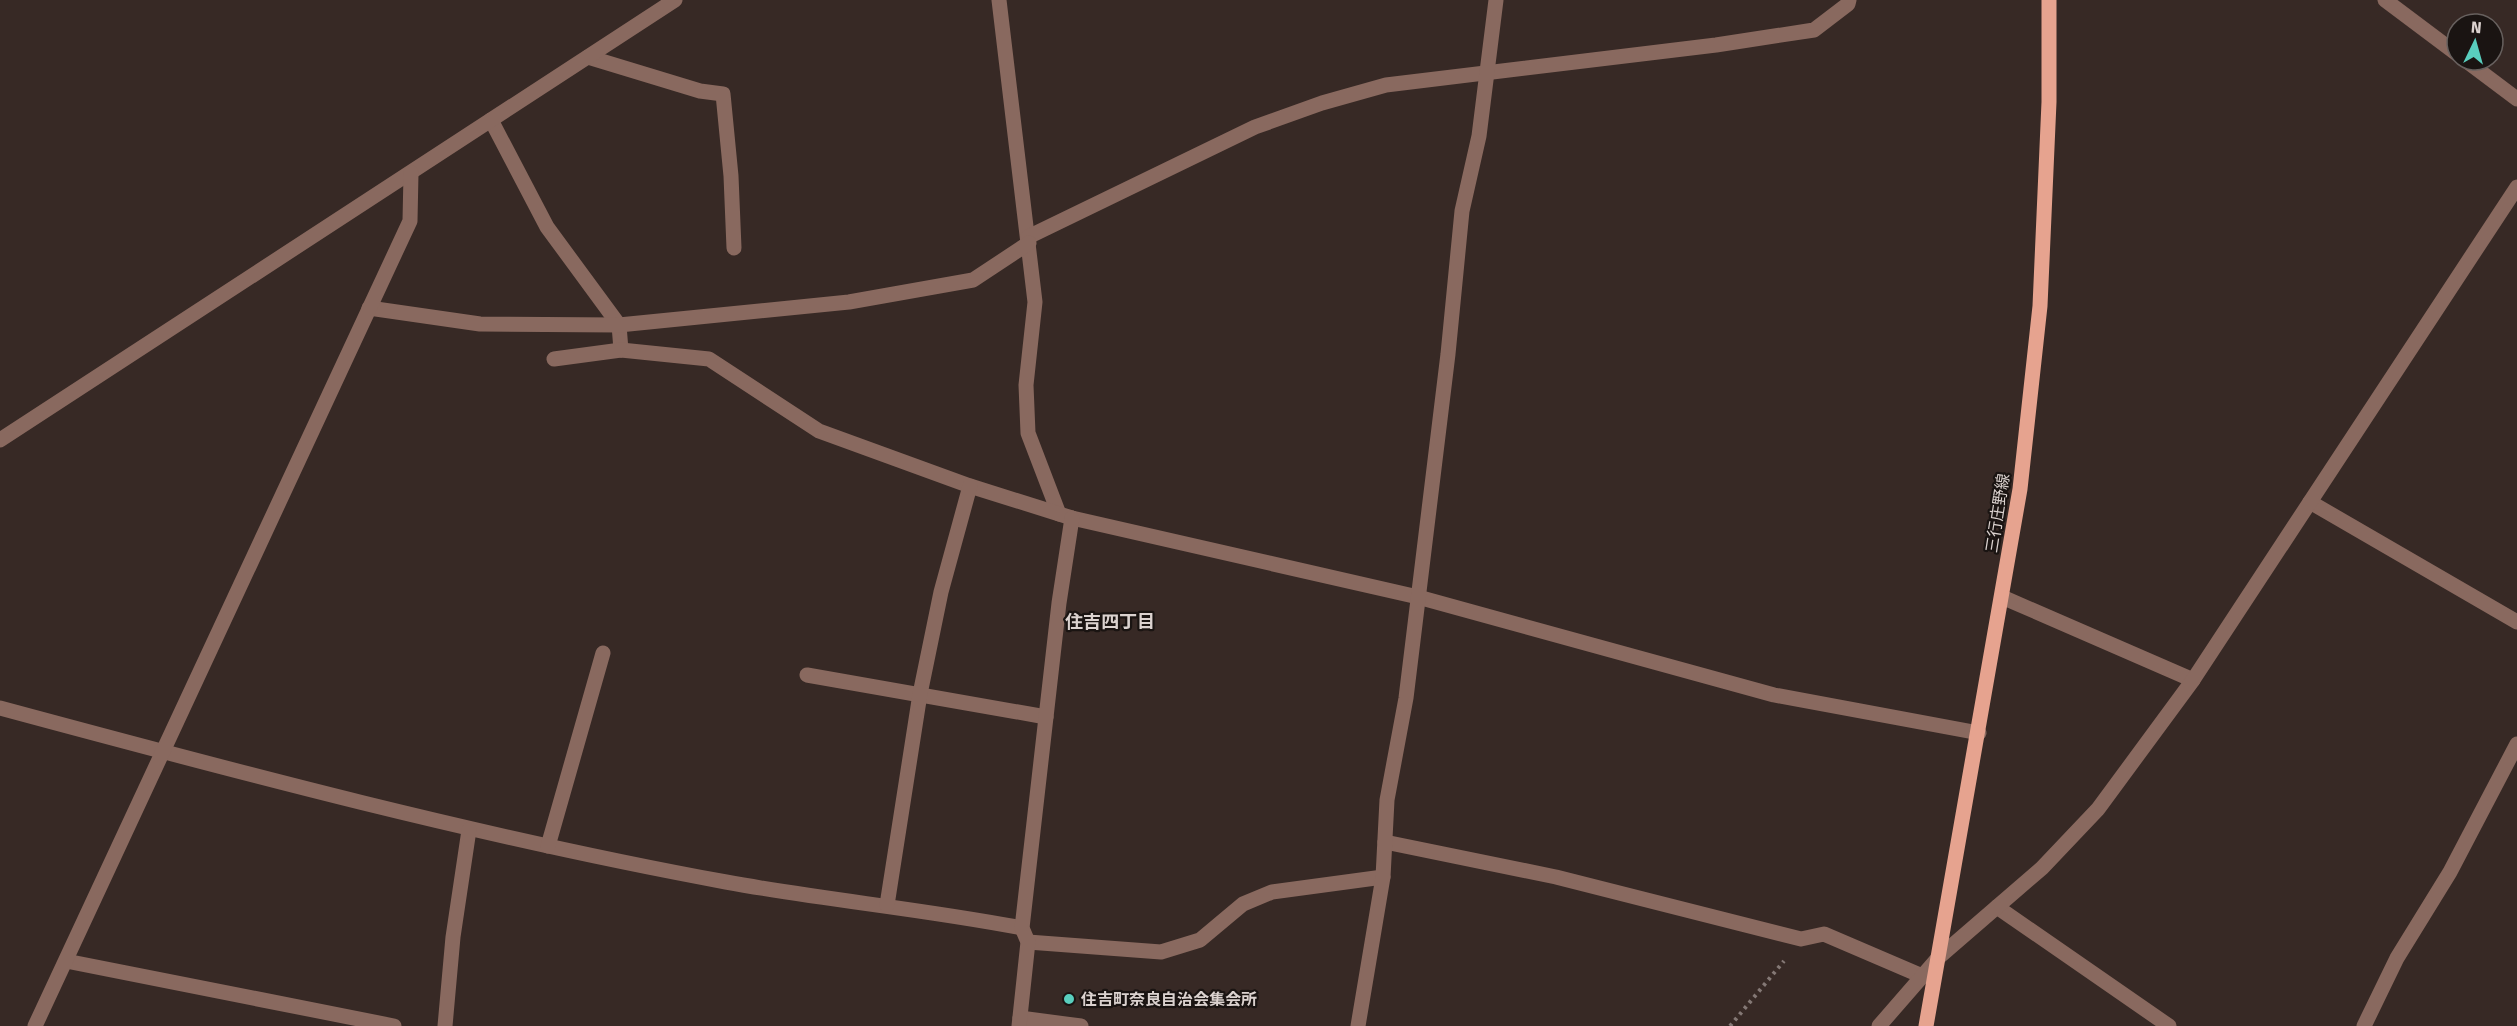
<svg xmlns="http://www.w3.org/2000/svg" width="2517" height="1026" font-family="'Fira Sans','Noto Sans JP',sans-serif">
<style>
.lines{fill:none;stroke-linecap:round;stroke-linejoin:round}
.path{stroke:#847875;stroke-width:4;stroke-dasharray:3 4.5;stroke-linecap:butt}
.minor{stroke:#89695f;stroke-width:15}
.major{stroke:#e6a38f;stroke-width:15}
.poi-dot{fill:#59cebe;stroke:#1a1412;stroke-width:2}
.labels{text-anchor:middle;stroke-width:4.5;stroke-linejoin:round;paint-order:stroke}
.street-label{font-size:16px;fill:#dbd2cf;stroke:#1a1412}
.poi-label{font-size:16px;font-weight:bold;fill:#dbd2cf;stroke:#1a1412;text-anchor:start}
.neighbourhood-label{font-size:18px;font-weight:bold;fill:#dbd2cf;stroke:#1a1412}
</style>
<rect width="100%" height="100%" fill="#372925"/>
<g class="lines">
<!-- path -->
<path class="path" d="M1730 1026 1784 961"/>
<!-- minor -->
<g class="minor">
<path d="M999 0 1035 302 1026 385 1028 433 1059 514"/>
<path d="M2385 0 2457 54"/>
<path d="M588 57 700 91 723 94 731 176 734 248"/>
<path d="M2465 60 2517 99"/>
<path d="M491 120 547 227 619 325 621 350"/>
<path d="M1028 237 1255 127 1322 103 1386 85 1716 45 1814 30 1848 4 1849 0"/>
<path d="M369 308 480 324 619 325 849 302 973 280 1029 243"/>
<path d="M554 359 621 350 709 359 819 431 970 486 1072 518 1418 597 1774 695 1979 733"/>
<path d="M0 440 675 0"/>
<path d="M2310 502 2517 622"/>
<path d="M2002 597 2193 680"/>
<path d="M807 675 1046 717"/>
<path d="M0 708C241 773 481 837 726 882 824 900 924 909 1022 928"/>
<path d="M1385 842 1556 877 1801 939 1824 934 1922 976"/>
<path d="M548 846 603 653"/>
<path d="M887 905 920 694 941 592 970 486"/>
<path d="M1997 907 2169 1026"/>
<path d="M1028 942 1161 952 1200 940 1243 904 1272 892 1383 877"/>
<path d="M66 961 394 1026"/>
<path d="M1020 1018 1081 1026"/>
<path d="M35 1026 410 221 411 173"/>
<path d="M445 1026 453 937 469 830"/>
<path d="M1019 1026 1028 942 1022 928 1059 603 1072 518"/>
<path d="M1358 1026 1383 877 1387 800 1406 698 1448 354 1462 211 1479 136 1496 0"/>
<path d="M1879 1026 1939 957 2042 868 2098 809 2193 680 2517 187"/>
<path d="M2364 1026 2397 958 2450 872 2517 744"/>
</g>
<!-- major -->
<path class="major" d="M1926 1026 2020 489 2040 306 2049 102V0"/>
</g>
<!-- markers -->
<circle class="poi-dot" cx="1069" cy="999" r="6"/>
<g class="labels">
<!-- street labels -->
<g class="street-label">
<text transform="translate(1997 513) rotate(-81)" y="6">三行庄野線</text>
</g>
<!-- poi labels -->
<g class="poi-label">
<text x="1081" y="1005">住吉町奈良自治会集会所</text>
</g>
<!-- neighbourhood labels -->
<g class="neighbourhood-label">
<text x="1110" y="628">住吉四丁目</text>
</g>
</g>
<!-- north arrow -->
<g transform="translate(2475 42) rotate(5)"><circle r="28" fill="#1a1412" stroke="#67605e" stroke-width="1.5"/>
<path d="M0-4.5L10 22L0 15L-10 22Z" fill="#59cebe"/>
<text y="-9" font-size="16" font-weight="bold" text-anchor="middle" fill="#dbd2cf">N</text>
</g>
</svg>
